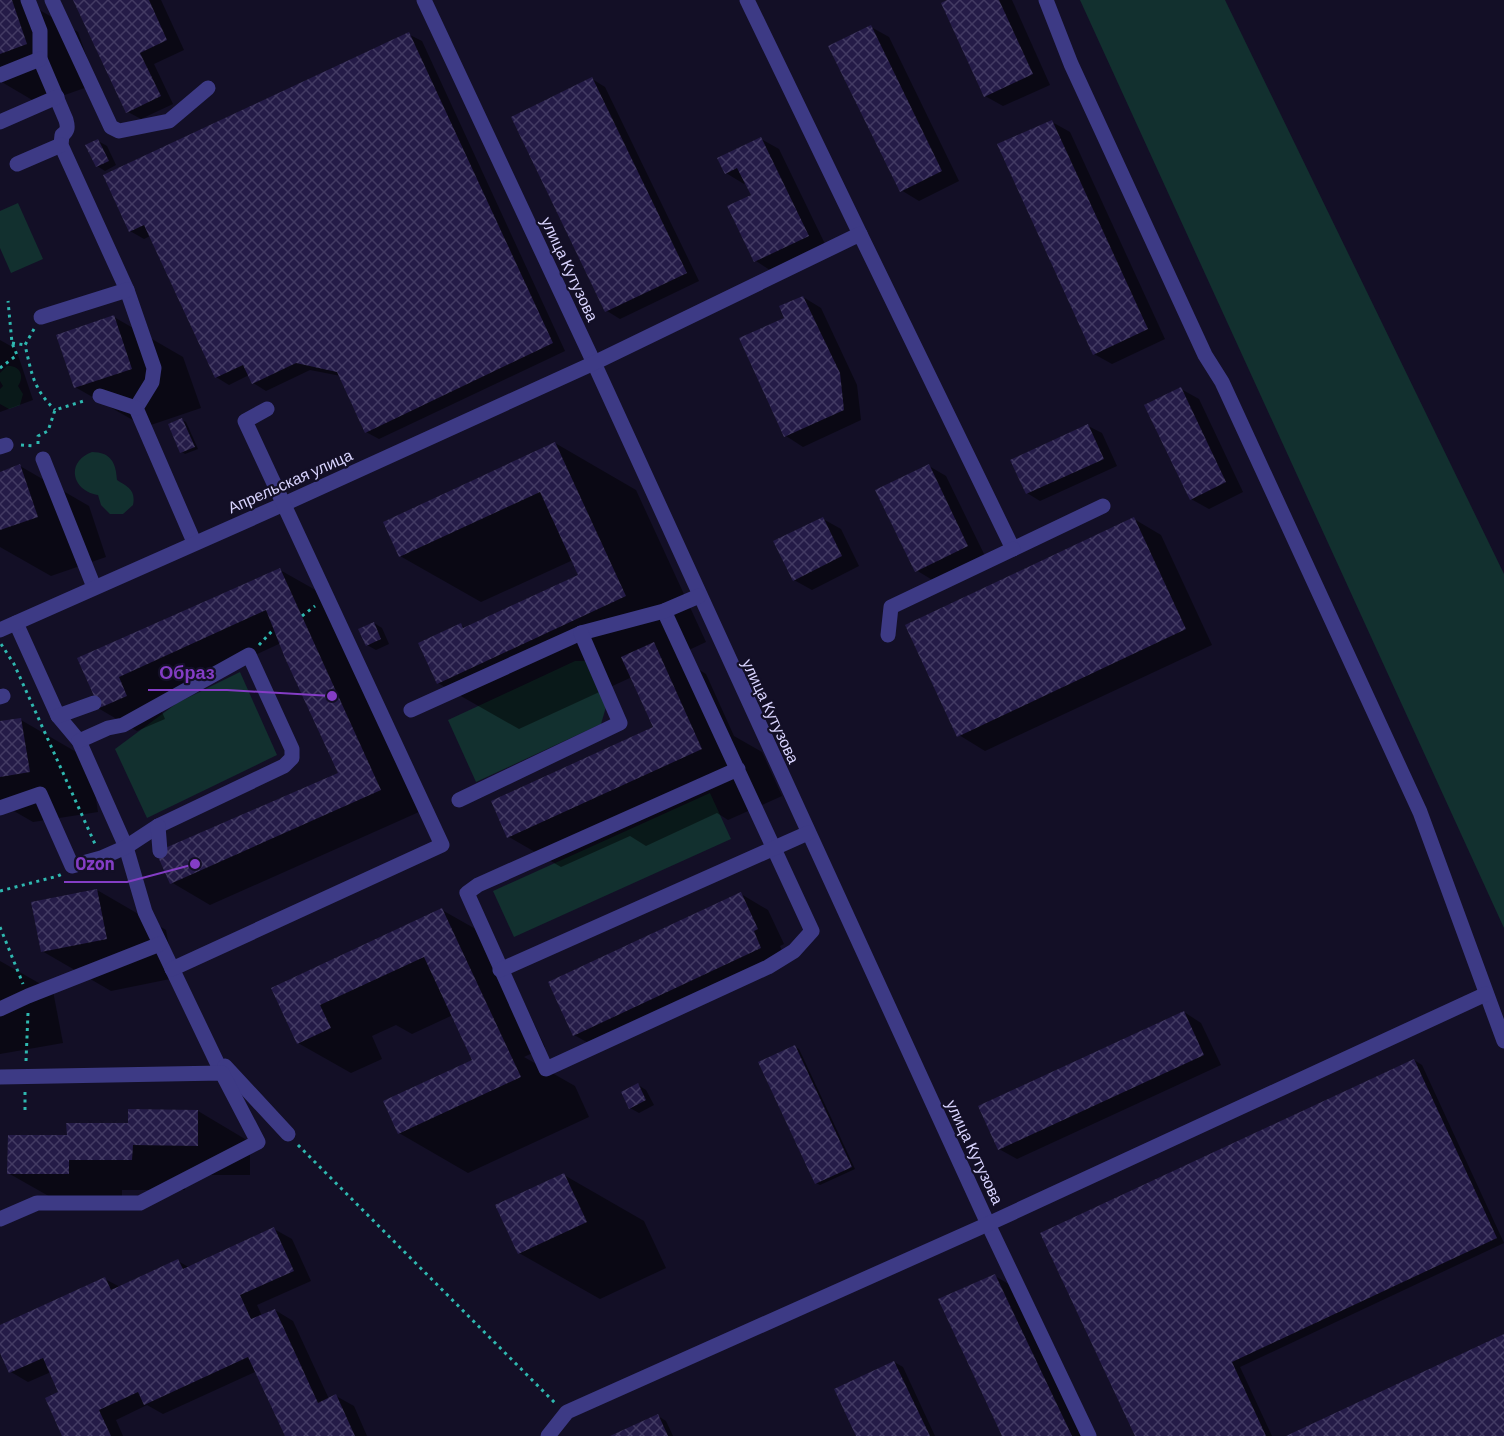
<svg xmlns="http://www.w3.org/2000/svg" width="1504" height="1436" font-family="Barlow,sans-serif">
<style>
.green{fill:#12302f}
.shadow{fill:#0007}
.building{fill:url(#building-cross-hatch)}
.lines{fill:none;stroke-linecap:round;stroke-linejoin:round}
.path{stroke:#2fb8b0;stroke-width:3;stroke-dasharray:3 4.5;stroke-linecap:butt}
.minor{stroke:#3d3a85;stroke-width:15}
.labels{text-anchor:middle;stroke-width:4.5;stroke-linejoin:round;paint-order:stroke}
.street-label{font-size:16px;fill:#d9d4ff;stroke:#130f26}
.leader{fill:none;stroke:#843dc5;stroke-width:2}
.callout-dot{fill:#843dc5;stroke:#130f26;stroke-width:2}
.callout-label{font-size:18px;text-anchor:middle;font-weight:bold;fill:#843dc5;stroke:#130f26;stroke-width:4.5;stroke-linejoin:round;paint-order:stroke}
</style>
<defs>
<pattern id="building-cross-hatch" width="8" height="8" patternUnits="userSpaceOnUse" patternTransform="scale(1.5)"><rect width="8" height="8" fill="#241b47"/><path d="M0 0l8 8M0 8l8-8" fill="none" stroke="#433b63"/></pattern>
</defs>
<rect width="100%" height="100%" fill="#130f26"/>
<!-- green -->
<g class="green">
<path d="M1080 0H1225L1504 574V928Z"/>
<path d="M18 203 43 259 11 273 0 248V211Z"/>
<path d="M7 366C20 365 25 376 18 386L23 394 20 405 9 409 0 404V389L3 386 0 381V373Z"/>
<path d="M92 452C111 452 116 463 117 480 128 487 136 490 133 505L123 514H110L101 505 98 495C72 491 65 462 92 452Z"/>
<path d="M575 661H585L606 707 601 724 476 782 448 720Z"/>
<path d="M240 672 277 755 147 818 115 749 177 703Z"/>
<path d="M710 793 731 839 514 937 493 891Z"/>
</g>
<!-- shadow -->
<g class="shadow">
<path d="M0 0H22L78 32 96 84 39 104 0 81Z"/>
<path d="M75 0H161L184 50 154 64 173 104 141 119 128 112Z"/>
<path d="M950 0H1012L1050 85 1003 106 985 96Z"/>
<path d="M871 27 889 37 959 181 919 201 901 190Z"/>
<path d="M408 34 422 41 565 351 379 439 366 432 341 376 310 370 266 391 253 383 249 375 229 385 216 377 150 236 144 239 130 231Z"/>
<path d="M592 79 605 87 699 281 620 319 607 311 513 117Z"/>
<path d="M1052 122 1070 132 1165 339 1112 364 1094 354Z"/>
<path d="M761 139 779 149 826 246 773 272 756 261 729 207 753 196 746 182 744 184 726 173Z"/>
<path d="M98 141 107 146 116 165 105 171 97 166Z"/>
<path d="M803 297 821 308 857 385 861 420 803 447 786 436 741 339 786 319Z"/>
<path d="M114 317 183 357 201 408 145 427 75 387Z"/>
<path d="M0 340 16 349 33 400 0 412Z"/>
<path d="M1181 389 1199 399 1243 492 1209 509 1191 499Z"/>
<path d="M182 420 186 422 198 449 185 454 182 452Z"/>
<path d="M1088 426 1102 433 1117 466 1040 501 1027 493Z"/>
<path d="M555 443 636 490 706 642 676 656 706 674 734 736 762 752 782 796 728 820 717 813 646 846 630 836 561 867 509 837 655 728 632 677 519 729 438 683 461 625 466 628 580 575 573 560 481 602 400 556Z"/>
<path d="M20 466 89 506 106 557 51 576 0 547V473Z"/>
<path d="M929 466 946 476 985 556 934 581 916 570Z"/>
<path d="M823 519 841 529 859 566 812 590 794 580Z"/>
<path d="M1134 519 1161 535 1212 645 985 751 959 735Z"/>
<path d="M280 570 319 592 419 812 210 905 171 882 340 774 281 643 157 700 165 719 137 731 98 708 96 697 79 659Z"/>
<path d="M374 623 382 628 389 644 376 650 367 645Z"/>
<path d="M21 720 90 760 98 812 33 822 0 803V723Z"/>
<path d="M97 890 166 930 175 978 111 991 42 951Z"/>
<path d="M741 894 768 910 784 944 780 946 787 963 601 1050 574 1035Z"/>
<path d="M442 910 495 940 545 1047 524 1057 575 1086 589 1117 468 1173 399 1133 474 1061 453 1015 412 1034 396 1025 372 1036 382 1059 351 1073 298 1043 273 988Z"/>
<path d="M0 961 53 991 63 1043 0 1054Z"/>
<path d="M1184 1012 1201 1023 1221 1065 1017 1159 999 1149Z"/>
<path d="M795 1047 799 1049 855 1169 820 1185 816 1183Z"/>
<path d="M1414 1060 1422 1065 1504 1243 1240 1367 1272 1436H1136Z"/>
<path d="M638 1085 646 1090 654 1105 639 1113 630 1108Z"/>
<path d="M198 1111 250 1142V1175H185V1190H122V1203H61L8 1173 68 1137Z"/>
<path d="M564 1175 644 1221 666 1268 600 1299 519 1253Z"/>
<path d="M274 1229 292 1239 311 1281 257 1305 262 1316 275 1310 293 1321 329 1399 336 1396 354 1406 367 1436H286L257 1371 163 1414 147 1405 116 1420 123 1436H64L60 1392 51 1372 28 1382 11 1372 0 1349V1327L105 1279 120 1287 178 1261 190 1268Z"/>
<path d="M995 1276 1012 1286 1084 1436H1004Z"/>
<path d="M894 1362 903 1367 935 1436H857Z"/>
<path d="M658 1416 666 1421 673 1436H614Z"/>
</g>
<!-- building -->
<g class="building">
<path d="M0 0H12L27 44 0 54Z"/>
<path d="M73 0H149L167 40 140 53 161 96 126 113Z"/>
<path d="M947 0H999L1033 74 984 97 941 3Z"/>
<path d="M871 25 942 171 900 192 828 46Z"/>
<path d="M409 32 553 343 365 433 337 372 296 363 252 384 243 365 215 378 144 225 129 232 103 175Z"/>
<path d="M592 77 687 273 605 312 511 117Z"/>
<path d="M1052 120 1148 329 1093 355 997 144Z"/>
<path d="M761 137 809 236 754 262 727 206 751 195 737 168 725 174 717 158Z"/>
<path d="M98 139 109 161 96 167 85 145Z"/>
<path d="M803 296 840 373 844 410 784 437 739 338 784 318 779 306Z"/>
<path d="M114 315 132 369 74 388 56 335Z"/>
<path d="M1181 387 1226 482 1190 500 1144 405Z"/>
<path d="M182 418 195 447 180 453 168 424Z"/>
<path d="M1088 424 1104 459 1026 494 1010 460Z"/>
<path d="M555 442 626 596 437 684 418 643 461 623 463 628 578 575 540 492 399 557 383 522Z"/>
<path d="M20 464 38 517 0 530V472Z"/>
<path d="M929 464 968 546 915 572 875 490Z"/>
<path d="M823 517 842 556 793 581 773 541Z"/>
<path d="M1134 517 1186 629 957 737 905 625Z"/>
<path d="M280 568 381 790 170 884 156 852 338 773 285 658 266 610 119 677 127 696 97 709 94 696 77 658Z"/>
<path d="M374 622 381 639 366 646 358 629Z"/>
<path d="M654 642 702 749 507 838 491 801 653 727 621 657Z"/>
<path d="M21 718 30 772 0 777V721Z"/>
<path d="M97 889 107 939 41 952 31 902Z"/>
<path d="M741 892 758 929 754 931 761 948 573 1036 548 982Z"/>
<path d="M442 908 521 1077 398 1134 383 1101 472 1060 424 957 320 1005 331 1028 297 1044 271 988Z"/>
<path d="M1184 1011 1204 1055 998 1150 978 1106Z"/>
<path d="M795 1045 852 1167 815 1184 758 1062Z"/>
<path d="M1414 1059 1497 1238 1232 1362 1266 1436H1135L1040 1233Z"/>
<path d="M638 1083 646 1100 629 1109 621 1092Z"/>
<path d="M128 1109 198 1110V1146L133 1145 132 1160H69V1174H7L8 1135H67L66 1123H128Z"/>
<path d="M564 1173 587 1222 518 1254 495 1205Z"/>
<path d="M274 1227 294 1271 240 1295 251 1319 275 1309 318 1403 336 1394 355 1436H285L248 1357 144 1405 138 1392 99 1410 111 1436H62L45 1398 58 1392 43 1358 9 1373 0 1353V1325L105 1277 111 1290 178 1259 183 1269Z"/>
<path d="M995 1274 1072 1436H1002L938 1299Z"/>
<path d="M1504 1334V1436H1286Z"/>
<path d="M894 1361 930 1436H856L834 1389Z"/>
<path d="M658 1414 668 1436H610Z"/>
</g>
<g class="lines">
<!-- path -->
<g class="path">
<path d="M34 329 25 345C32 375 33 388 55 410"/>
<path d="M12 343 25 345"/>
<path d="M0 368 17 355 12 343 8 301"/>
<path d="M38 444V436L48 431 55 410 87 400"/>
<path d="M21 445 35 446"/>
<path d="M302 616 315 606"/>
<path d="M1 644 14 664 95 844"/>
<path d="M259 645 274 629"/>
<path d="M0 891 58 876 62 874"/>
<path d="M0 927 23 984"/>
<path d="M26 1061 28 1013"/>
<path d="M25 1110V1091"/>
<path d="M298 1145 556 1404"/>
</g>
<!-- minor -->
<g class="minor">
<path d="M28 0 40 31V59L66 120C68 127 68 131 62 135L61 145 127 290 154 368 152 382 136 408 194 542"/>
<path d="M52 0 111 127 119 131 169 121 208 88"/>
<path d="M424 0 594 363 988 1224 1089 1436"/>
<path d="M747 0 860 234"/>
<path d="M1046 0 1071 64 1205 355 1222 382 1420 812 1504 1041"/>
<path d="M0 75 40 59"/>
<path d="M0 122 57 97"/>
<path d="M17 164 61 145"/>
<path d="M41 317 127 290"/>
<path d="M100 396 136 408"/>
<path d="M0 447 6 445"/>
<path d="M43 459 94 587"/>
<path d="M664 611 812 931 794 951 768 967 546 1069 467 893 478 885 738 769"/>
<path d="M16 623 58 716 79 741 126 847 145 912 222 1073"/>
<path d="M0 630 284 504 594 363 860 234 1013 549 1103 506"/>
<path d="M888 635 891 607 1013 549"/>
<path d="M0 697 3 696"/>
<path d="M411 710 581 633 664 611 699 596"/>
<path d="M58 716 94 703"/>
<path d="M459 800 620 723 581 633"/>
<path d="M0 808 40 794 72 866 101 858 126 847 158 826 284 766 292 758V749L249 655 123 725 108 728 79 741"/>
<path d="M158 826 160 851"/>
<path d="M172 969 442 845 245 421 267 409"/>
<path d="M500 970 808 833"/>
<path d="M0 1009 28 996 160 944"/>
<path d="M225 1066 288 1134"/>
<path d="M0 1077 222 1073 258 1142 140 1203H37L0 1219"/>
<path d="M548 1436 567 1412 988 1224 1486 994"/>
</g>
</g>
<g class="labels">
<!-- street labels -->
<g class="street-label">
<text transform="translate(570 269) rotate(65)" y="6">улица Кутузова</text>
<text transform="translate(290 481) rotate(-24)" y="6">Апрельская улица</text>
<text transform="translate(771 711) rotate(65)" y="6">улица Кутузова</text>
<text transform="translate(975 1152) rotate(65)" y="6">улица Кутузова</text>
</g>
</g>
<!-- callouts -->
<path class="leader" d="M332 696L227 690H148M195 864L127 882H64"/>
<g class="callout-dot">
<circle cx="332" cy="696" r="6"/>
<circle cx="195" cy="864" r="6"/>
</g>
<g class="callout-label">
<text x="187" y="679">Образ</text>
<text x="95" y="870">Ozon</text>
</g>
</svg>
